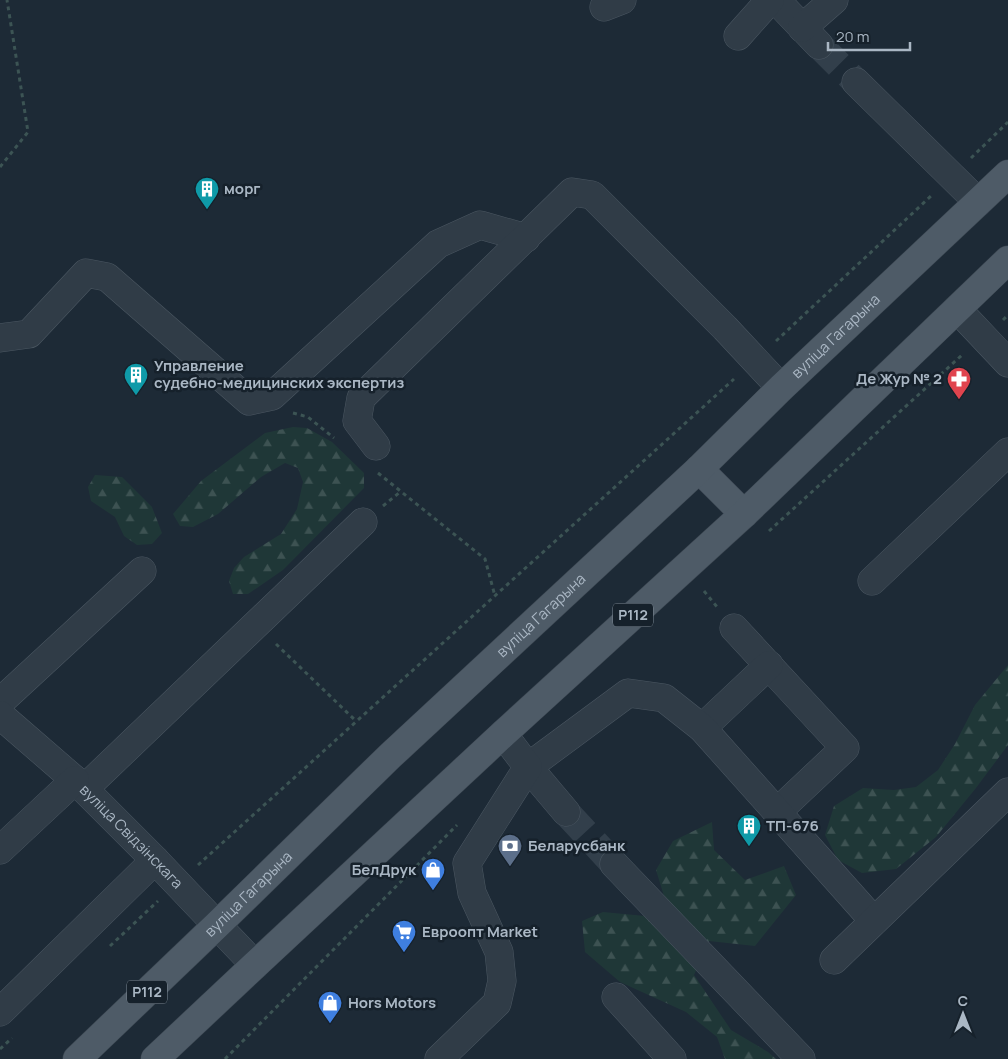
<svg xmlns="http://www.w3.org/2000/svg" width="1008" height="1059" font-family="Manrope,sans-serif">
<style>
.forest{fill:url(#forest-firs)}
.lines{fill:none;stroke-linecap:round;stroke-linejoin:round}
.minor-tunnel{stroke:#323f4b;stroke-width:28;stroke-dasharray:28 14;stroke-linecap:butt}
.minor-casing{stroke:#4b5762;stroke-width:29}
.major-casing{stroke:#3a4550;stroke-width:29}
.path{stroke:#3c5454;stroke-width:3;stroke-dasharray:4 4;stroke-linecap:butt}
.minor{stroke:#303c47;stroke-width:28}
.major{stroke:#4e5b67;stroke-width:28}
.labels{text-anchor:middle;stroke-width:5;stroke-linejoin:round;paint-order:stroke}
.shield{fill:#16212b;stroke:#7e8a96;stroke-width:1}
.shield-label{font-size:14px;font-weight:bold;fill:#aab7c4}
.poi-label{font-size:15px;font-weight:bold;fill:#aab7c4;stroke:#16212b;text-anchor:start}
.street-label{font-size:15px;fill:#aab7c4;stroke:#16212b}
</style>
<defs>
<pattern id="forest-firs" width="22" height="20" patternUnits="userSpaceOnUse" patternTransform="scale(1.25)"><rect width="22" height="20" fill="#1f3737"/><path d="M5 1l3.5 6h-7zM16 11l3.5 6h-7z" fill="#3d5252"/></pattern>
</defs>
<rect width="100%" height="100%" fill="#1d2a36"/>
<!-- forest -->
<g class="forest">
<path d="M293 427 307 428 332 442 364 473V488L283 570 248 594H233L229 581 234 568 244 557 281 534 297 509 303 482 298 468 285 463 261 477 218 514 193 527 180 526 173 514 201 481 265 433Z"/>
<path d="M95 475 122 477 152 507 162 533 152 544 137 545 124 536 115 517 91 501 88 487Z"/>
<path d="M1008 665V745L976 788 936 837 896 869 862 873 838 860 825 835 834 806 863 788 894 790 916 787 938 770 955 744 975 705Z"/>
<path d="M712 822 714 850 745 880 784 866 796 895 755 946 709 941 694 975 731 1030 768 1052 776 1059H725L717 1037 686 1012 620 982 585 952 582 921 603 912 645 916 664 896 656 870 673 841Z"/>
</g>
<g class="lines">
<!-- minor-tunnel -->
<g class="minor-tunnel">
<path d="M819 45 856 82"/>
<path d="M566 812 614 864"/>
</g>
<defs>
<g id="minor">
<path d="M776 0 819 45"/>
<path d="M604 7 622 0"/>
<path d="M802 28 834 0"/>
<path d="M738 36 770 0"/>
<path d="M856 82 978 202"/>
<path d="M957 309 1008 363"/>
<path d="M0 338 29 334 86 273 107 277 249 401 272 396 438 244 480 225 526 238"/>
<path d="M376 446 357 421 361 398 572 192 592 195 725 328 781 388"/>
<path d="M872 581 1008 452"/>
<path d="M734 628 845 748 777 812"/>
<path d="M0 702 142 571"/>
<path id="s1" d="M0 715 75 780 155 860 255 965"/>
<path d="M702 728 769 665"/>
<path d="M84 789 363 522"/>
<path d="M566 812 528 767 628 693 664 698 702 728 874 921"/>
<path d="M0 850 75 780"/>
<path d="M614 864 801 1059"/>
<path d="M834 960 1008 792"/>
<path d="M616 997 672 1059"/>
<path d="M0 1012 155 860"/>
<path d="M439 1059 497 1003 502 981 499 952 472 893 467 863 528 767 503 734"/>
</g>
<g id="major">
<path d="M699 469 744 514"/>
<path id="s2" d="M77 1059 217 925 390 756 699 469 781 388 1008 174"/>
<path d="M155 1059 255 965 503 734 744 514 1008 260"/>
</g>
</defs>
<!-- minor casing -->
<use href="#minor" class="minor-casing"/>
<!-- major casing -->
<use href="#major" class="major-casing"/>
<!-- path -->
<g class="path">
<path d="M971 158 1008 122"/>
<path d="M0 167 28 132 7 0"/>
<path d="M1003 320 1008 315"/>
<path d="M776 341 932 195"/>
<path d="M293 413 308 417 334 438"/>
<path d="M378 473 485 559 495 596"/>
<path d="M383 506 400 492"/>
<path d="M769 531 962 355"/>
<path d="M704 591 718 608"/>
<path d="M276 644 356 721"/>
<path d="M198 865 734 379"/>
<path d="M110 946 158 901"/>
<path d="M0 1049 12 1038"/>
<path d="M225 1059 457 825"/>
</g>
<!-- minor -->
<use href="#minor" class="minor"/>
<!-- major -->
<use href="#major" class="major"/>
</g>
<!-- icons -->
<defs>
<symbol id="building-pin" viewBox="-11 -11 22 30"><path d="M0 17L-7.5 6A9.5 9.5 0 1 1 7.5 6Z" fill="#0f9aa8" stroke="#16212b"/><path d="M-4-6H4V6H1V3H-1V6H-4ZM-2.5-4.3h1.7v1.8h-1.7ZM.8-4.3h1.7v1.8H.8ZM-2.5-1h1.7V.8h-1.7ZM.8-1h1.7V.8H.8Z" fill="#fff"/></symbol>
<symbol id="pharmacy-pin" viewBox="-11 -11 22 30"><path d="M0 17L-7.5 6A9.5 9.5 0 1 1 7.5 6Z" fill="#e0444e" stroke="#16212b"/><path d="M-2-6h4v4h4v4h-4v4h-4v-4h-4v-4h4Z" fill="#fff"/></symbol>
<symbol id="bank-pin" viewBox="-11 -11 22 30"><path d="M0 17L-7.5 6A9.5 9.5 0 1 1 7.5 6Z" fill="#5c6f8a" stroke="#16212b"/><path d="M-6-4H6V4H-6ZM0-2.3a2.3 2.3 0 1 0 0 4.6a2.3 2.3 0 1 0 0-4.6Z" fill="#fff"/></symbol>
<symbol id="shop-pin" viewBox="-11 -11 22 30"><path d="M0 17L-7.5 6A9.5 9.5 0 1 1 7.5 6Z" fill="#3f7fe0" stroke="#16212b"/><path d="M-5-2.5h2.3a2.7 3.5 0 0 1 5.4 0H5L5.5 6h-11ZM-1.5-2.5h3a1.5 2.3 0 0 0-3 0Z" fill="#fff"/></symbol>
<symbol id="supermarket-pin" viewBox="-11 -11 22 30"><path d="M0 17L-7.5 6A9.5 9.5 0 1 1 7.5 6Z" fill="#3f7fe0" stroke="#16212b"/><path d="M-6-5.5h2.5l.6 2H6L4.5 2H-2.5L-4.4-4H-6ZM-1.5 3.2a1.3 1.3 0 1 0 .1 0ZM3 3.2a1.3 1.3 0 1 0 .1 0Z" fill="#fff"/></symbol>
</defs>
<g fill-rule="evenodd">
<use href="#building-pin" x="193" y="175" width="28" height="38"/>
<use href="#building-pin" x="122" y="361" width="28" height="38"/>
<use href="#pharmacy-pin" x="945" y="365" width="28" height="38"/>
<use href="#building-pin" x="735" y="812" width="28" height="38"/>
<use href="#bank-pin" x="496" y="832" width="28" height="38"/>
<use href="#shop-pin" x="419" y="856" width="28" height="38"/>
<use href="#supermarket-pin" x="390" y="918" width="28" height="38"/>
<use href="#shop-pin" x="316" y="989" width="28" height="38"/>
</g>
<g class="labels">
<!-- shield labels -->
<g class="shield">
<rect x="613" y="603.5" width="40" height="23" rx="4"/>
<rect x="127" y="980.5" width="40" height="23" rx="4"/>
</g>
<g class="shield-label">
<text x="633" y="620">Р112</text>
<text x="147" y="997">Р112</text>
</g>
<!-- poi labels -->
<g class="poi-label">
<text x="224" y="194">морг</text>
<text x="154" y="371">Управление<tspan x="154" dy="17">судебно-медицинских экспертиз</tspan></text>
<text x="942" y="384" text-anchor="end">Де Жур № 2</text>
<text x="766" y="831">ТП-676</text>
<text x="528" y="851">Беларусбанк</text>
<text x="416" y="875" text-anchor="end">БелДрук</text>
<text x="422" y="937">Евроопт Market</text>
<text x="348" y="1008">Hors Motors</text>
</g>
<!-- street labels -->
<g class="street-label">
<text dy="5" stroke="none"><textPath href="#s2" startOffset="1048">вуліца Гагарына</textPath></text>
<text dy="5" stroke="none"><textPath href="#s2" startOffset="642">вуліца Гагарына</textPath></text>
<text dy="5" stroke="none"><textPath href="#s1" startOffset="179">вуліца Свідзінскага</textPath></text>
<text dy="5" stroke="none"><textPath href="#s2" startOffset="238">вуліца Гагарына</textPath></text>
</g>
</g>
<!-- north arrow -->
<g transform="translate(963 1014)" stroke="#16212b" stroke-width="4" paint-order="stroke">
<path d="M0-4L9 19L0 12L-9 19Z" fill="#aab7c4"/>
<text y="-8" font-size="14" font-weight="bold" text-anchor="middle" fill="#aab7c4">С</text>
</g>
<!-- scale -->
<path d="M828 42v8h82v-8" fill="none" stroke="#aab7c4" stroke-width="2.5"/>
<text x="836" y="42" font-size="15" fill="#aab7c4" stroke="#16212b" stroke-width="4" paint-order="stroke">20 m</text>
</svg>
